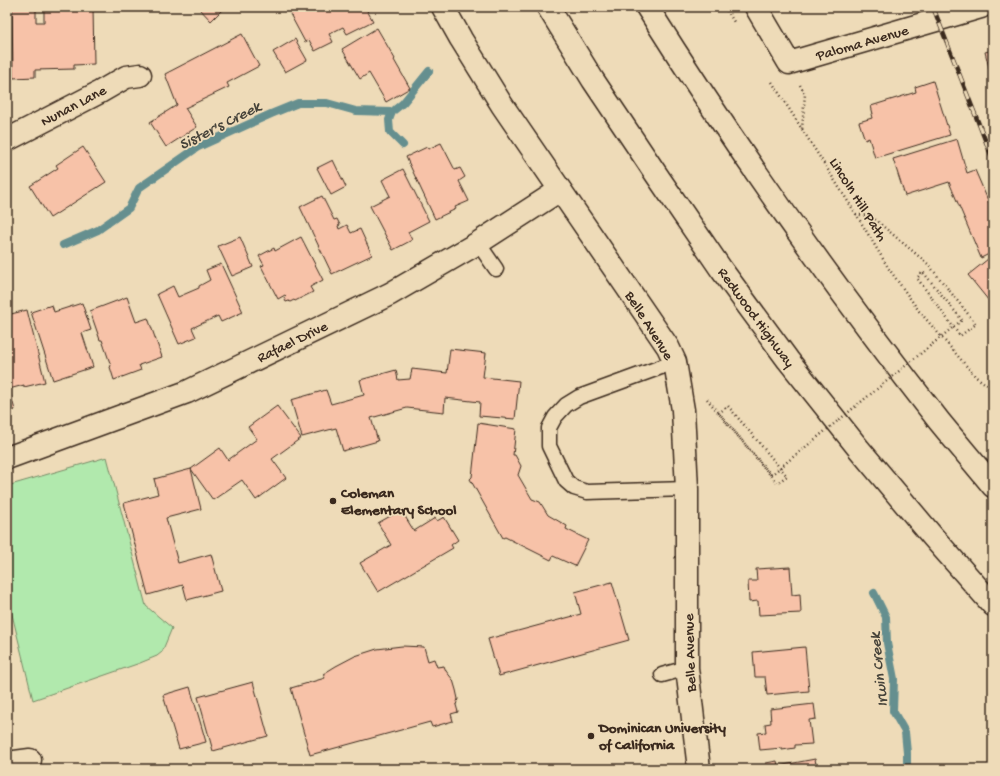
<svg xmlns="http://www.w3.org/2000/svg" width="1000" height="776" font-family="'Gochi Hand',sans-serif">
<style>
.green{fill:#b1e9ad;stroke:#768a66}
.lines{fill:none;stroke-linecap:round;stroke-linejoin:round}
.stream{stroke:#658f8f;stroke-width:8}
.building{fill:#f7c2a8;stroke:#3b2a1e}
.service-casing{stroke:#3b2a1e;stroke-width:17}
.minor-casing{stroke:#3b2a1e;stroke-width:25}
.motorway-casing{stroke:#3b2a1e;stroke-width:25}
.path{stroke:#3b2a1e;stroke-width:2.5;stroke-dasharray:1 3;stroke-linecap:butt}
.service{stroke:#eedbb8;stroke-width:14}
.minor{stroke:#eedbb8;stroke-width:22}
.motorway{stroke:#eedbb8;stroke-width:22}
.rail-casing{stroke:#3b2a1e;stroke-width:4.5}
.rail{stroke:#eedbb8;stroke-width:3;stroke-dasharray:9;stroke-linecap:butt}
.path-bridge{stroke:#3b2a1e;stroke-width:2.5;stroke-dasharray:1 3;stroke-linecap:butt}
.poi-dot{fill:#3b2a1e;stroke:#eedbb8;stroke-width:1.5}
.labels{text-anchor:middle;stroke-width:3.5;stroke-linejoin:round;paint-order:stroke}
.street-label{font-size:15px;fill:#3b2a1e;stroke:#eedbb8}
.poi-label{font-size:15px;font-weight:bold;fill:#3b2a1e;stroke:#eedbb8;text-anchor:start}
.water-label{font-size:16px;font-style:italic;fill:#46433a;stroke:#eedbb8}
</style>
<rect width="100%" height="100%" fill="#eedbb8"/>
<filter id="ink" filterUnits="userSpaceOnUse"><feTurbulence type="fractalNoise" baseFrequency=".025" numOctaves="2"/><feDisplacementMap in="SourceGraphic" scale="8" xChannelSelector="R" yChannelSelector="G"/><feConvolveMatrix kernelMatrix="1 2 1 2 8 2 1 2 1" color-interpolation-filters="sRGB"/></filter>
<g filter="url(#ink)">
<!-- green -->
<path class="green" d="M107 457 146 606 172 628 162 652 157 656 140 663 33 700 7 594V486Z"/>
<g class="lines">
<!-- stream -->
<g class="stream">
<path d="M403 145 390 132 389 120 392 112 403 103 429 71"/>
<path d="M63 245 98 230 129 208 139 188 198 147 271 114 298 103H327L356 111 392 112"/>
<path d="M874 593 886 617 887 643 894 679 893 711 905 732 907 753V769"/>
</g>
</g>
<!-- building -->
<g class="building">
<path d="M12 7H36V22H44V10L93 8 94 64 74 65V69L35 70V77L13 78Z"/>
<path d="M198 7H225L211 21Z"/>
<path d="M303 7H365L373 21 347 34 343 27 329 34 333 42 315 51 309 40 305 42 290 14Z"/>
<path d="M377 28 395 59 394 60 410 88 386 102 369 73 360 79 342 49Z"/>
<path d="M242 34 259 66 227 83 229 87 185 108 197 127 166 147 150 122 177 105 165 74Z"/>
<path d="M295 39 307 60 285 72 273 52Z"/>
<path d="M993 50V83L985 52Z"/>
<path d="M933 81 950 135 875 158 869 138 865 140 859 122 872 118 871 114H873L871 106 916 92 915 87Z"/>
<path d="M957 139 967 173 975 170 993 212V252L981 258 949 182 905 196 893 159Z"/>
<path d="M441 143 455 170 460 168 465 177 459 181 469 201 455 207 456 209 435 219 406 157 427 147 428 149Z"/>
<path d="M83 147 106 182 50 218 30 186 58 168 56 165Z"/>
<path d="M333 160 346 187 331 195 317 168Z"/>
<path d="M403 169 429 221 408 232 412 240 393 250 370 206 390 196 382 180Z"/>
<path d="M322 196 334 220 337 219 340 225 338 226 339 229 347 225 351 233 360 229 372 255 332 274 300 207Z"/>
<path d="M240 237 253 267 232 276 218 246Z"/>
<path d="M301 237 323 280 310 287 313 292 295 301 294 300 290 302 289 301 286 302 284 298 286 296 285 295 278 299 261 266 264 265 259 256 274 248 275 251Z"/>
<path d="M993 255V306L968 275Z"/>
<path d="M221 264 243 312 221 322 218 316 192 328 196 337 179 344 157 294 173 286 178 297 199 288V286L210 280 206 270Z"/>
<path d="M127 297 136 322 148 318 162 357 139 365 141 370 114 380 110 367 111 366 102 340H100L90 311Z"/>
<path d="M82 303 91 330 82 333 93 367 53 380 31 312 52 305 54 312Z"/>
<path d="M27 310 45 382 24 387V385L9 389 15 410 7 412V339H8L7 336V315Z"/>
<path d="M450 349 486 353 483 377 519 381 515 419 479 416 480 402 445 398 444 412 407 408 371 418 378 441 343 451 336 428 302 437 291 400 326 390 331 404 364 395 360 380 396 370 398 380 410 379 412 369 447 373Z"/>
<path d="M277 406 301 438 272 459 286 478 256 500 242 480 213 500 191 469 220 448 228 460 257 439 248 427Z"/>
<path d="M478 423 516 429 513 455H515L521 466 518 475 532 499 540 502 548 515 567 526 566 529 588 540 575 566 553 556 551 560 505 537 503 538 470 479 472 477Z"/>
<path d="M191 469 201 509 166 518 178 563 211 554 221 591 187 600 183 585 148 595 124 503 158 494 154 479Z"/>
<path d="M401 510 414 531 435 518 437 521 444 517 458 540 451 545 453 548 378 592 360 563 391 545 378 523Z"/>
<path d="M790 567 792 595 800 594 801 613 759 615 758 601 749 602 748 581H757L756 569Z"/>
<path d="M612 582 629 640 499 676 488 639 581 614 575 592Z"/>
<path d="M402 646 424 647 428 661 434 659 437 667 444 666 446 671 453 680 456 690 458 699 456 705 458 712 451 714 453 721 432 727 430 722 310 755 291 688 325 678 323 674 336 666 355 656 377 649Z"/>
<path d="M805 647 809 691 767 695 765 677H755L753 652Z"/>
<path d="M253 682 268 736 213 751 198 697Z"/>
<path d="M190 687 206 742 179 749 163 695Z"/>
<path d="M814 704 816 719 809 720 812 744 795 745V748L782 750V748L760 750 758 733 766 732 765 724 771 723 770 709Z"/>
<path d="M815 759 817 769H766H767L766 763 777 761 778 766Z"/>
</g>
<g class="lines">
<defs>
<g id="service">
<path d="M478 243 496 269"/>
<path d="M675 362 579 397 566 405 555 417 549 428V446L566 481 574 488 587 492 687 489"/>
<path d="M662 675 687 668"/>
</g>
<g id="minor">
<path d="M443 7 461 39 502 105 668 347 675 362 683 410 687 489V668L699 769"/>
<path d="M756 7 789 63 981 7"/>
<path d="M7 140 100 92 126 77 140 75"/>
<path d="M7 458 187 392 390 294 478 243 560 190"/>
<path d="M7 763 30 760"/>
</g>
<g id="motorway">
<path d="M548 7 593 80 656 174 721 269 788 360 859 449 933 537 993 605"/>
<path d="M647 7C737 150 835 288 939 421 957 443 975 464 993 486"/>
</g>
</defs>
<!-- service casing -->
<use href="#service" class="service-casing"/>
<!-- minor casing -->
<use href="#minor" class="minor-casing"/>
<!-- motorway casing -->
<use href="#motorway" class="motorway-casing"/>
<!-- path -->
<g class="path">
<path d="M725 7 734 22"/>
<path d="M772 82 856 214 889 269 919 311 976 377 993 389"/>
<path d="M800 85 805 94 802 129"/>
<path d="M856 214 872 217 928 264 976 324 960 336 917 278 923 272 962 320"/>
<path d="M707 399 777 483 787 476 728 406 719 413 771 475"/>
</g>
<!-- service -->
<use href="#service" class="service"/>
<!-- minor -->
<use href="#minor" class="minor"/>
<!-- motorway -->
<use href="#motorway" class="motorway"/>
<defs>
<path id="rail" d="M933 7 993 160"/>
</defs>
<!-- rail casing -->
<use href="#rail" class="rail-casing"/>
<!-- rail -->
<use href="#rail" class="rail"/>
<!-- path-bridge -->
<path class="path-bridge" d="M771 475 962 320"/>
</g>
</g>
<!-- markers -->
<g class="poi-dot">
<circle cx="333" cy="501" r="4"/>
<circle cx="591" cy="736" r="4"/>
</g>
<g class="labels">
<!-- street labels -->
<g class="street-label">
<text transform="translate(862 42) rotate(-16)" y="5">Paloma Avenue</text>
<text transform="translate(73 105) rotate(-28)" y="5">Nunan Lane</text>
<text transform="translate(859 199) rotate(58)" y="5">Lincoln Hill Path</text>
<text transform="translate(757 317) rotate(54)" y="5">Redwood Highway</text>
<text transform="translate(650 325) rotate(58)" y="5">Belle Avenue</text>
<text transform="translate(292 341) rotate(-26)" y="5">Rafael Drive</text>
<text transform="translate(689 653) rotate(-92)" y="5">Belle Avenue</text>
</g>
<!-- poi labels -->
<g class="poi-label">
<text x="341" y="497">Coleman<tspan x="341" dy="17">Elementary School</tspan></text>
<text x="599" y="732">Dominican University<tspan x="599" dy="17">of California</tspan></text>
</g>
<!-- water labels -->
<g class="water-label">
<text transform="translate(219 124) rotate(-27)" y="6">Sister's Creek</text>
<text transform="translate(877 670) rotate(-96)" y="6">Irwin Creek</text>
</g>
</g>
<!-- margin -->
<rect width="1000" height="776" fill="none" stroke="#eedbb8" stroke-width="24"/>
<rect x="12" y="12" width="976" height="752" fill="none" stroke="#3b2a1e" stroke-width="1.5" filter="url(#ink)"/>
</svg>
